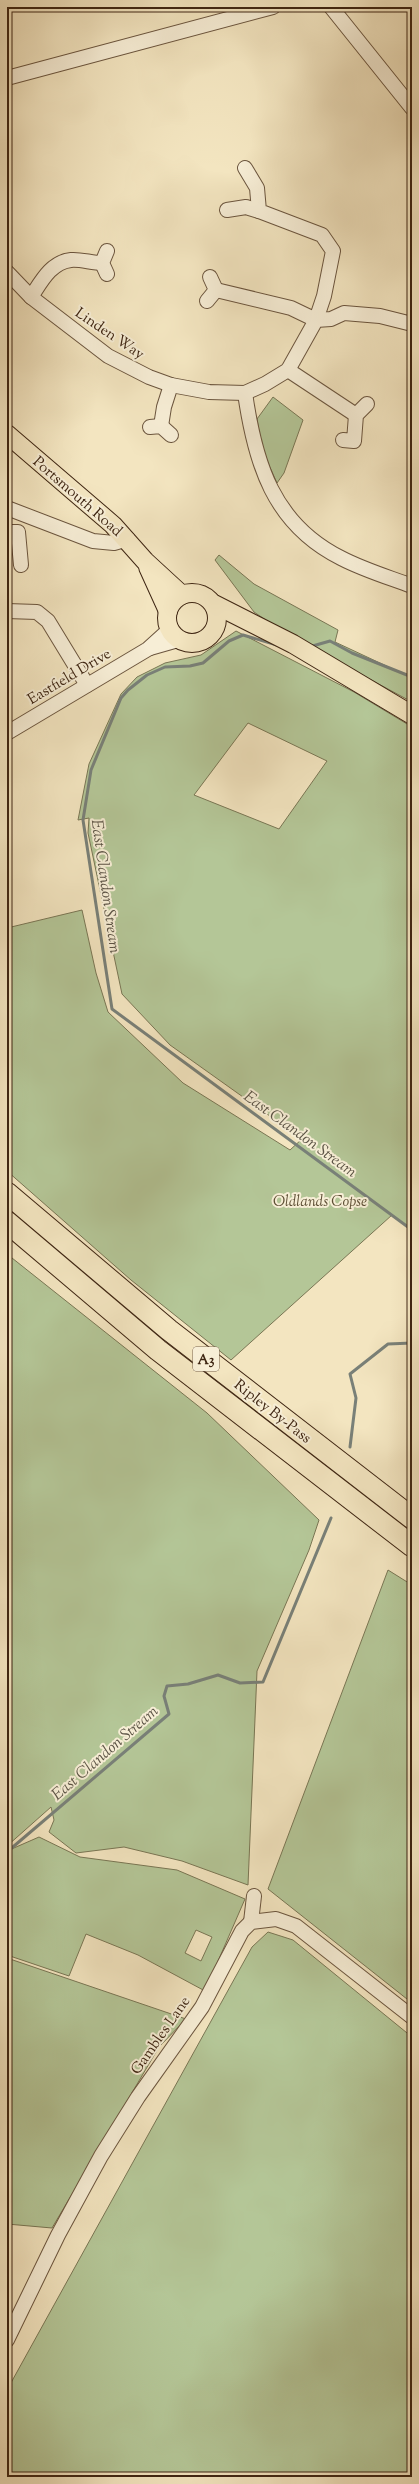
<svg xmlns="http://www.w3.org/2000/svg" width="419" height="2484" font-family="'Sorts Mill Goudy',serif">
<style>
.green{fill:#b4c697;stroke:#797654;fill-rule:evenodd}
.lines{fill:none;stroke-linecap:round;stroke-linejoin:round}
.stream{stroke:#798078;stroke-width:3}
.minor-casing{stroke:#6b553e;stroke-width:16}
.major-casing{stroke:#3e2512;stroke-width:20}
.highway-casing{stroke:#3e2512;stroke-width:23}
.minor{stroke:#f7eed6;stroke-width:14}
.major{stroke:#f3e5c0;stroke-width:18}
.highway{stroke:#f3e5c0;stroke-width:21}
.labels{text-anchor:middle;stroke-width:4;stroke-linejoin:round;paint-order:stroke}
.shield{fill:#f7eed6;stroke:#76614d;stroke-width:1}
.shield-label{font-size:14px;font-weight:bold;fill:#3e2512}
.street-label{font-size:15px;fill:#3e2512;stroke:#f7eed6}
.park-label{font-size:15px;font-style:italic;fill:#5c4d33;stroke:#f7eed6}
.water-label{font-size:16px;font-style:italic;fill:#5b5345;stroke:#f7eed6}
</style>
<rect width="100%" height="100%" fill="#f3e5c0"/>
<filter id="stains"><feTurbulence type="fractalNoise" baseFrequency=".005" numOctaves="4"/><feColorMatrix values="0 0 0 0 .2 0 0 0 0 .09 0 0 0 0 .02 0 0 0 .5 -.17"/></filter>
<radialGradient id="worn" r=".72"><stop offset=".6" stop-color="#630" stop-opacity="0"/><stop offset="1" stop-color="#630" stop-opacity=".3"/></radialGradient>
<!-- green -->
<g class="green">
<path d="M273 397 303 420 284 473 277 483 262 450 257 419Z"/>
<path d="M219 555 254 584 338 630 335 642 412 678V702L288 635 254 612 215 560Z"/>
<path d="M236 631 354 692 412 727V1231L392 1215 231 1360 131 1280 7 1171V928L82 910 96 973 108 1012 183 1083 290 1150 302 1139 170 1045 122 994 88 833 89 818 78 820 89 764 121 694 137 677 165 663 201 655ZM248 723 327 761 279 829 194 795Z"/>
<path d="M7 1254 207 1413 319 1520 309 1550 257 1671 248 1885 182 1861 124 1847 76 1853 49 1832 54 1820 51 1807 7 1846Z"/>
<path d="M388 1570 412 1585V2003L268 1889Z"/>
<path d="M39 1837 80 1857 177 1870 245 1899 205 1991 138 1955 86 1934 69 1976 7 1955V1851ZM196 1930 212 1937 201 1961 185 1953Z"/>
<path d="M268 1932 293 1940 412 2037V2477H7V2390L252 1947Z"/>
<path d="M7 1958 186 2019 159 2047 52 2228 7 2224Z"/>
</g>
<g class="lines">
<!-- stream -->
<g class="stream">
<path d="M277 645 243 635 229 641 203 663 190 666 165 667 147 675 128 690 121 698 91 770 83 820 112 1009 412 1230"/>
<path d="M309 647 330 641 352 653 412 677"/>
<path d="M350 1447 356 1398 350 1374 388 1344 412 1343"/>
<path d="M7 1852 169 1714 164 1696 167 1686 188 1684 218 1675 240 1683 263 1682 331 1518"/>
</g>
<defs>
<g id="minor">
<path d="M331 7 412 108"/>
<path d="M7 78 273 7"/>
<path d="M227 210 246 207 259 211"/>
<path d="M7 272 31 297 108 356 149 377 171 385 209 392 245 393 265 384 288 370 316 320 331 319 344 313 380 316 412 324"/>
<path d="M107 274 102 263 107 251"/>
<path d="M216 290 291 308 316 320 324 296 333 251 322 235 259 211 257 188 245 168"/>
<path d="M31 297C41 282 51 262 71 260 80 259 92 263 102 263"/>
<path d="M207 301 216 290 210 277"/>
<path d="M288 370 356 415"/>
<path d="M245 393C255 463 273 524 341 558 364 570 388 577 412 586"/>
<path d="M161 426 164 407 171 385"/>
<path d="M150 427 161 426 171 435"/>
<path d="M343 440 354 441 356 415 367 404"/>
<path d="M7 508 93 541 114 543 128 539"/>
<path d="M7 532H18L21 565"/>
<path d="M7 611 37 612 48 621 87 685"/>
<path d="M150 648 178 640"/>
<path d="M7 733 148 649 169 630"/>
<path d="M251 1922 254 1896"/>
<path d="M7 2340 58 2235 101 2156 138 2097 202 2007 242 1931 251 1922 276 1919 296 1926 412 2017"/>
</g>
<g id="major">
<path d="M7 434 113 525 145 561 182 595"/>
<path d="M148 567 168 611"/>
<circle cx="192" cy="618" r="25"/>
<path d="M214 604 293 644 412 715"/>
</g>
<g id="highway">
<path d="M7 1193 169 1330 412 1518"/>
<path d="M7 1222 158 1350 412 1546"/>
</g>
</defs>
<!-- minor casing -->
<use href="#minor" class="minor-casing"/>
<!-- major casing -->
<use href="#major" class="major-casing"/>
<!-- highway casing -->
<use href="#highway" class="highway-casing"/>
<!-- minor -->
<use href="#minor" class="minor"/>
<!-- major -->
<use href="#major" class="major"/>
<!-- highway -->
<use href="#highway" class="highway"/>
</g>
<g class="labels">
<!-- shield labels -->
<rect class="shield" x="193" y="1347" width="26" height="24" rx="3"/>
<g class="shield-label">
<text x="206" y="1364">A3</text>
</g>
<!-- street labels -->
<g class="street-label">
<text transform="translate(110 333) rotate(34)" y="5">Linden Way</text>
<text transform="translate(78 496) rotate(41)" y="5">Portsmouth Road</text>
<text transform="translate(69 676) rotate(-31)" y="5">Eastfield Drive</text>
<text transform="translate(273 1411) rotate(38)" y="5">Ripley By-Pass</text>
<text transform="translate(160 2035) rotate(-55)" y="5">Gambles Lane</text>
</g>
<!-- park labels -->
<g class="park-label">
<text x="320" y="1206">Oldlands Copse</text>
</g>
<!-- water labels -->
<g class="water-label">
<text transform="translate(107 886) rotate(82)" y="6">East Clandon Stream</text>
<text transform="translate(301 1133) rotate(36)" y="6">East Clandon Stream</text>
<text transform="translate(104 1752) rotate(-41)" y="6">East Clandon Stream</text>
</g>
</g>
<!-- margin -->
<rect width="419" height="2484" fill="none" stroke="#f3e5c0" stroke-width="24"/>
<rect x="8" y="8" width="403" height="2468" fill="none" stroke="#3e2512" stroke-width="2"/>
<rect x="12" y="12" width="395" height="2460" fill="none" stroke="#3e2512"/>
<rect width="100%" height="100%" filter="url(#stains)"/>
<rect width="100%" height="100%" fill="url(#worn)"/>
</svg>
